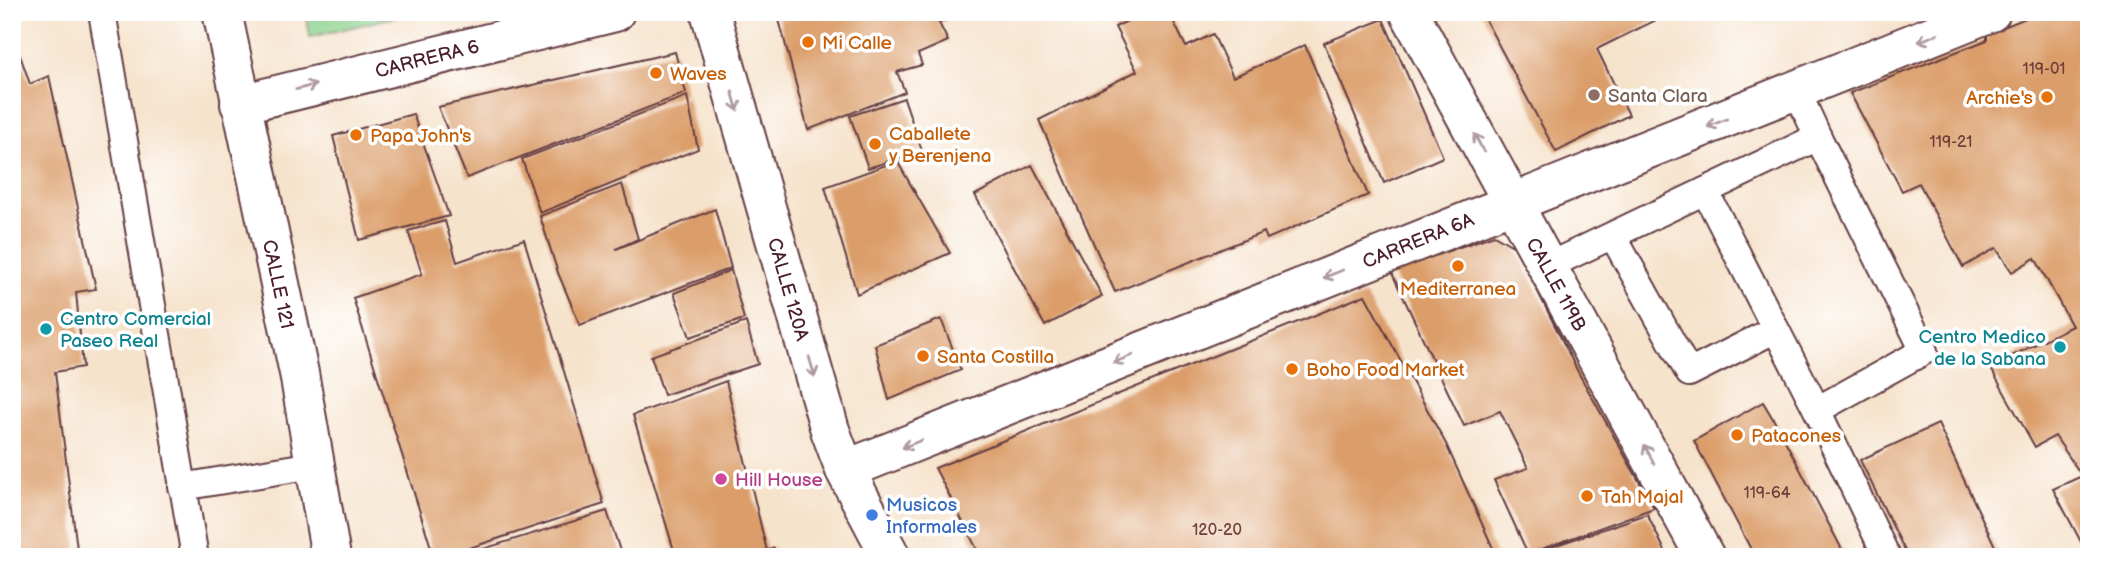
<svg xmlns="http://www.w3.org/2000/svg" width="2101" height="569" font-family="'Balsamiq Sans',sans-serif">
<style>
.green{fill:#8ad08a;stroke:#6a785a;stroke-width:2}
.building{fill:#db9e6a}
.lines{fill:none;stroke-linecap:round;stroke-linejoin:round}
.service-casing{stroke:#643c43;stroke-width:30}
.minor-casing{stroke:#643c43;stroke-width:42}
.service{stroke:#fff;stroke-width:26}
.minor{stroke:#fff;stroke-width:38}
.oneway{stroke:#ae9aa0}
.food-dot{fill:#e8710a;stroke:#fff;stroke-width:2.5}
.education-dot{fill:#8d6e63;stroke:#fff;stroke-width:2.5}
.culture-dot{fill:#0f9aa8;stroke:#fff;stroke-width:2.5}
.hotel-dot{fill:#d1479c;stroke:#fff;stroke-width:2.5}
.shop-dot{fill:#3f7fe0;stroke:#fff;stroke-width:2.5}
.labels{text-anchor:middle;stroke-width:7;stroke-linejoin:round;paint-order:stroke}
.number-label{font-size:16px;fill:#6e3f3b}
.food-label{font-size:19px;fill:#c56008;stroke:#fff;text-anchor:start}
.street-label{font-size:19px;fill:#4a1f2b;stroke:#fff}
.education-label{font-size:19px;fill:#785e54;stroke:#fff;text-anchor:start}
.culture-label{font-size:19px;fill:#0d838f;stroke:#fff;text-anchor:start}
.hotel-label{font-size:19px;fill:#b23c85;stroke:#fff;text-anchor:start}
.shop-label{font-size:19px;fill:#366cbe;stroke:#fff;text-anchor:start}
</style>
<rect width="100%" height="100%" fill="#fff"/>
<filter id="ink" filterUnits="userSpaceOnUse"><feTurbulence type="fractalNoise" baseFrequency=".0143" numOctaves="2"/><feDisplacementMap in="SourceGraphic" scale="14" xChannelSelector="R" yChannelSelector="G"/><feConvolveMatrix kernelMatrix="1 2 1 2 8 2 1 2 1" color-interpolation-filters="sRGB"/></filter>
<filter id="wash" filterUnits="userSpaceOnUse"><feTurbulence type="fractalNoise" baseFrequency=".00686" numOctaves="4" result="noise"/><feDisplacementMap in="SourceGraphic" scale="28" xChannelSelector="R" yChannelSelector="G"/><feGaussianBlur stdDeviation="1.57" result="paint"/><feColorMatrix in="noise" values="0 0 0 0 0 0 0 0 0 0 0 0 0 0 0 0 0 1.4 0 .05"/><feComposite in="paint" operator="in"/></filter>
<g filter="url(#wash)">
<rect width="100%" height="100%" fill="#f6e3cc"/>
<!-- green -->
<path class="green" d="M306 12H415L310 37Z"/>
<g id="blocks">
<!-- building -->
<g class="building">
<path d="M777 12H964L939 23 948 41 918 54 922 65 897 72 905 92 808 130Z"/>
<path d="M1145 12H1169L1186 47 1213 34 1233 77 1305 45 1368 195 1267 239 1264 232 1115 292 1039 120 1137 71 1115 27Z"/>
<path d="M1481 12H1672L1597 49 1629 115 1556 152Z"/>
<path d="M2040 12 2089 15V557L2053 489 2082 476 2055 436 2035 447 1990 367 2072 326 2035 258 2012 272 1996 248 1963 267 1919 183 1902 191 1850 93 1987 40V34Z"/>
<path d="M1383 19 1443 157 1384 183 1324 43Z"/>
<path d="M12 32 30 84 49 76 96 289 76 292 83 367 55 372 78 557H12Z"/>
<path d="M675 52 686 93 467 178 438 107Z"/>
<path d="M687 96 698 149 540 213 522 159Z"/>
<path d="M904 98 922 151 868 168 850 116Z"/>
<path d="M413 114 449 216 359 240 333 136Z"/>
<path d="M897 161 950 253 857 294 825 187Z"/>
<path d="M1032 165 1102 296 1045 326 975 195Z"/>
<path d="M622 184 638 239 616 249 715 209 731 268 580 325 558 273 540 216Z"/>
<path d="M445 221 457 262 524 239 604 504 442 557H434L353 298 422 274 408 231Z"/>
<path d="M1494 235 1516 248 1578 372 1654 508 1528 554 1494 480 1528 468 1500 411 1464 426 1391 271Z"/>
<path d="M731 270 744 319 690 337 674 293Z"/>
<path d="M1365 295 1446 444 1497 557H981L935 468Z"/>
<path d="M941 319 961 370 889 400 875 345Z"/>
<path d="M746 322 758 364 664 395 651 356Z"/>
<path d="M726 381 767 551 774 548 777 557H757L764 552 754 557H676L633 415Z"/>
<path d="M1763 402 1779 429 1846 557H1755L1694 441Z"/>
<path d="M1938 424 2000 557H1908L1860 460Z"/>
<path d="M607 511 622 557H460V556Z"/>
<path d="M1647 514 1668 557H1525V556Z"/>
</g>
</g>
</g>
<g filter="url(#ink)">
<use href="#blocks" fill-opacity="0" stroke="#643c43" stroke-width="2"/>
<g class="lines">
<defs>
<g id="service">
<path d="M102 12 195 557"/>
<path d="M1797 91 1818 137"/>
<path d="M1705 191 1817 410 1887 557"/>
<path d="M1613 236 1689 373 1774 330"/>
<path d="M1548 266 1818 137 1924 351 1817 410"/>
<path d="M182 487 313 465"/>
</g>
<g id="minor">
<path d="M222 12 299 373 331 557"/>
<path d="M710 12 830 430 845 470 891 557"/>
<path d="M1409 12 1705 557"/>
<path d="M240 104 615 12"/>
<path d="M845 470 1991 12"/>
</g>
</defs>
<!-- service casing -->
<use href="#service" class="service-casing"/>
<!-- minor casing -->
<use href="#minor" class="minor-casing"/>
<!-- service -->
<use href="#service" class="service"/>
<!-- minor -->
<use href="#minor" class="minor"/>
</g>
<!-- one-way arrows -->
<defs><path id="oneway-shaft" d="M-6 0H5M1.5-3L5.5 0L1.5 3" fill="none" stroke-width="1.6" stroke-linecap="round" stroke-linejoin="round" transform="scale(1.75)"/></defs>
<g class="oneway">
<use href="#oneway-shaft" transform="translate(1928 38) rotate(158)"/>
<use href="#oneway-shaft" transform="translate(306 87) rotate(-14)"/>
<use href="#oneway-shaft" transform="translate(735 101) rotate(74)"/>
<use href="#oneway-shaft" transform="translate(1717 123) rotate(158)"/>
<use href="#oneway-shaft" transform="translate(1479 143) rotate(-118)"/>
<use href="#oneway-shaft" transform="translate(1333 274) rotate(158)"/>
<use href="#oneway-shaft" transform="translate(1123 359) rotate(158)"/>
<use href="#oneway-shaft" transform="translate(812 367) rotate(74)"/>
<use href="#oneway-shaft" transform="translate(912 444) rotate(158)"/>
<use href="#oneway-shaft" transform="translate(1649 454) rotate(-118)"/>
</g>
</g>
<!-- markers -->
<g class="food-dot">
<circle cx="808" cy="42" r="7"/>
<circle cx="656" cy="73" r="7"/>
<circle cx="2047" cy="97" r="7"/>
<circle cx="356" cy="135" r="7"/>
<circle cx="875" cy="144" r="7"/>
<circle cx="1458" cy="266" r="7"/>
<circle cx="923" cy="356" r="7"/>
<circle cx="1292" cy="369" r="7"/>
<circle cx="1737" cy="435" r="7"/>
<circle cx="1587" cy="496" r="7"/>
</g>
<circle class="education-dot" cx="1594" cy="95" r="7"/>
<g class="culture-dot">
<circle cx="46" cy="329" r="7"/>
<circle cx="2060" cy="347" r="7"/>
</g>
<circle class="hotel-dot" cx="721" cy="479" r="7"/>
<circle class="shop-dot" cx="872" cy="515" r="7"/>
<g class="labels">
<!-- number labels -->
<g class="number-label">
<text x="2044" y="74">119-01</text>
<text x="1951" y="147">119-21</text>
<text x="1767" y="498">119-64</text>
<text x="1217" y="535">120-20</text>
</g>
<!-- food labels -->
<g class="food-label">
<text x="822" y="49">Mi Calle</text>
<text x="670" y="80">Waves</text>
<text x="2033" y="104" text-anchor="end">Archie's</text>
<text x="889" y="140">Caballete<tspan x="889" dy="22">y Berenjena</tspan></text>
<text x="370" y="142">Papa John's</text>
<text x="1458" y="295" text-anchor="middle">Mediterranea</text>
<text x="937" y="363">Santa Costilla</text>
<text x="1306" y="376">Boho Food Market</text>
<text x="1751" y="442">Patacones</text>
<text x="1601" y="503">Tah Majal</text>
</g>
<!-- street labels -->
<g class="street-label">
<text transform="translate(427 58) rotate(-14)" y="7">CARRERA 6</text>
<text transform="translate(1418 240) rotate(-22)" y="7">CARRERA 6A</text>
<text transform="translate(279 284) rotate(78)" y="7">CALLE 121</text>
<text transform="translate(1557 284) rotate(61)" y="7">CALLE 119B</text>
<text transform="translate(789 289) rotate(74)" y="7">CALLE 120A</text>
</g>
<!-- education labels -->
<g class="education-label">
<text x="1608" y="102">Santa Clara</text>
</g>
<!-- culture labels -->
<g class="culture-label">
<text x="60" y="325">Centro Comercial<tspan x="60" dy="22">Paseo Real</tspan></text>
<text x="2046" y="343" text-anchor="end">Centro Medico<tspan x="2046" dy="22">de la Sabana</tspan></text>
</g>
<!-- hotel labels -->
<g class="hotel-label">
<text x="735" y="486">Hill House</text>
</g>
<!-- shop labels -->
<g class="shop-label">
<text x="886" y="511">Musicos<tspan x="886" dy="22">Informales</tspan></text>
</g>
</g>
<!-- margin -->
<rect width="2101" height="569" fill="none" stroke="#fff" stroke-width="42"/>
</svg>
